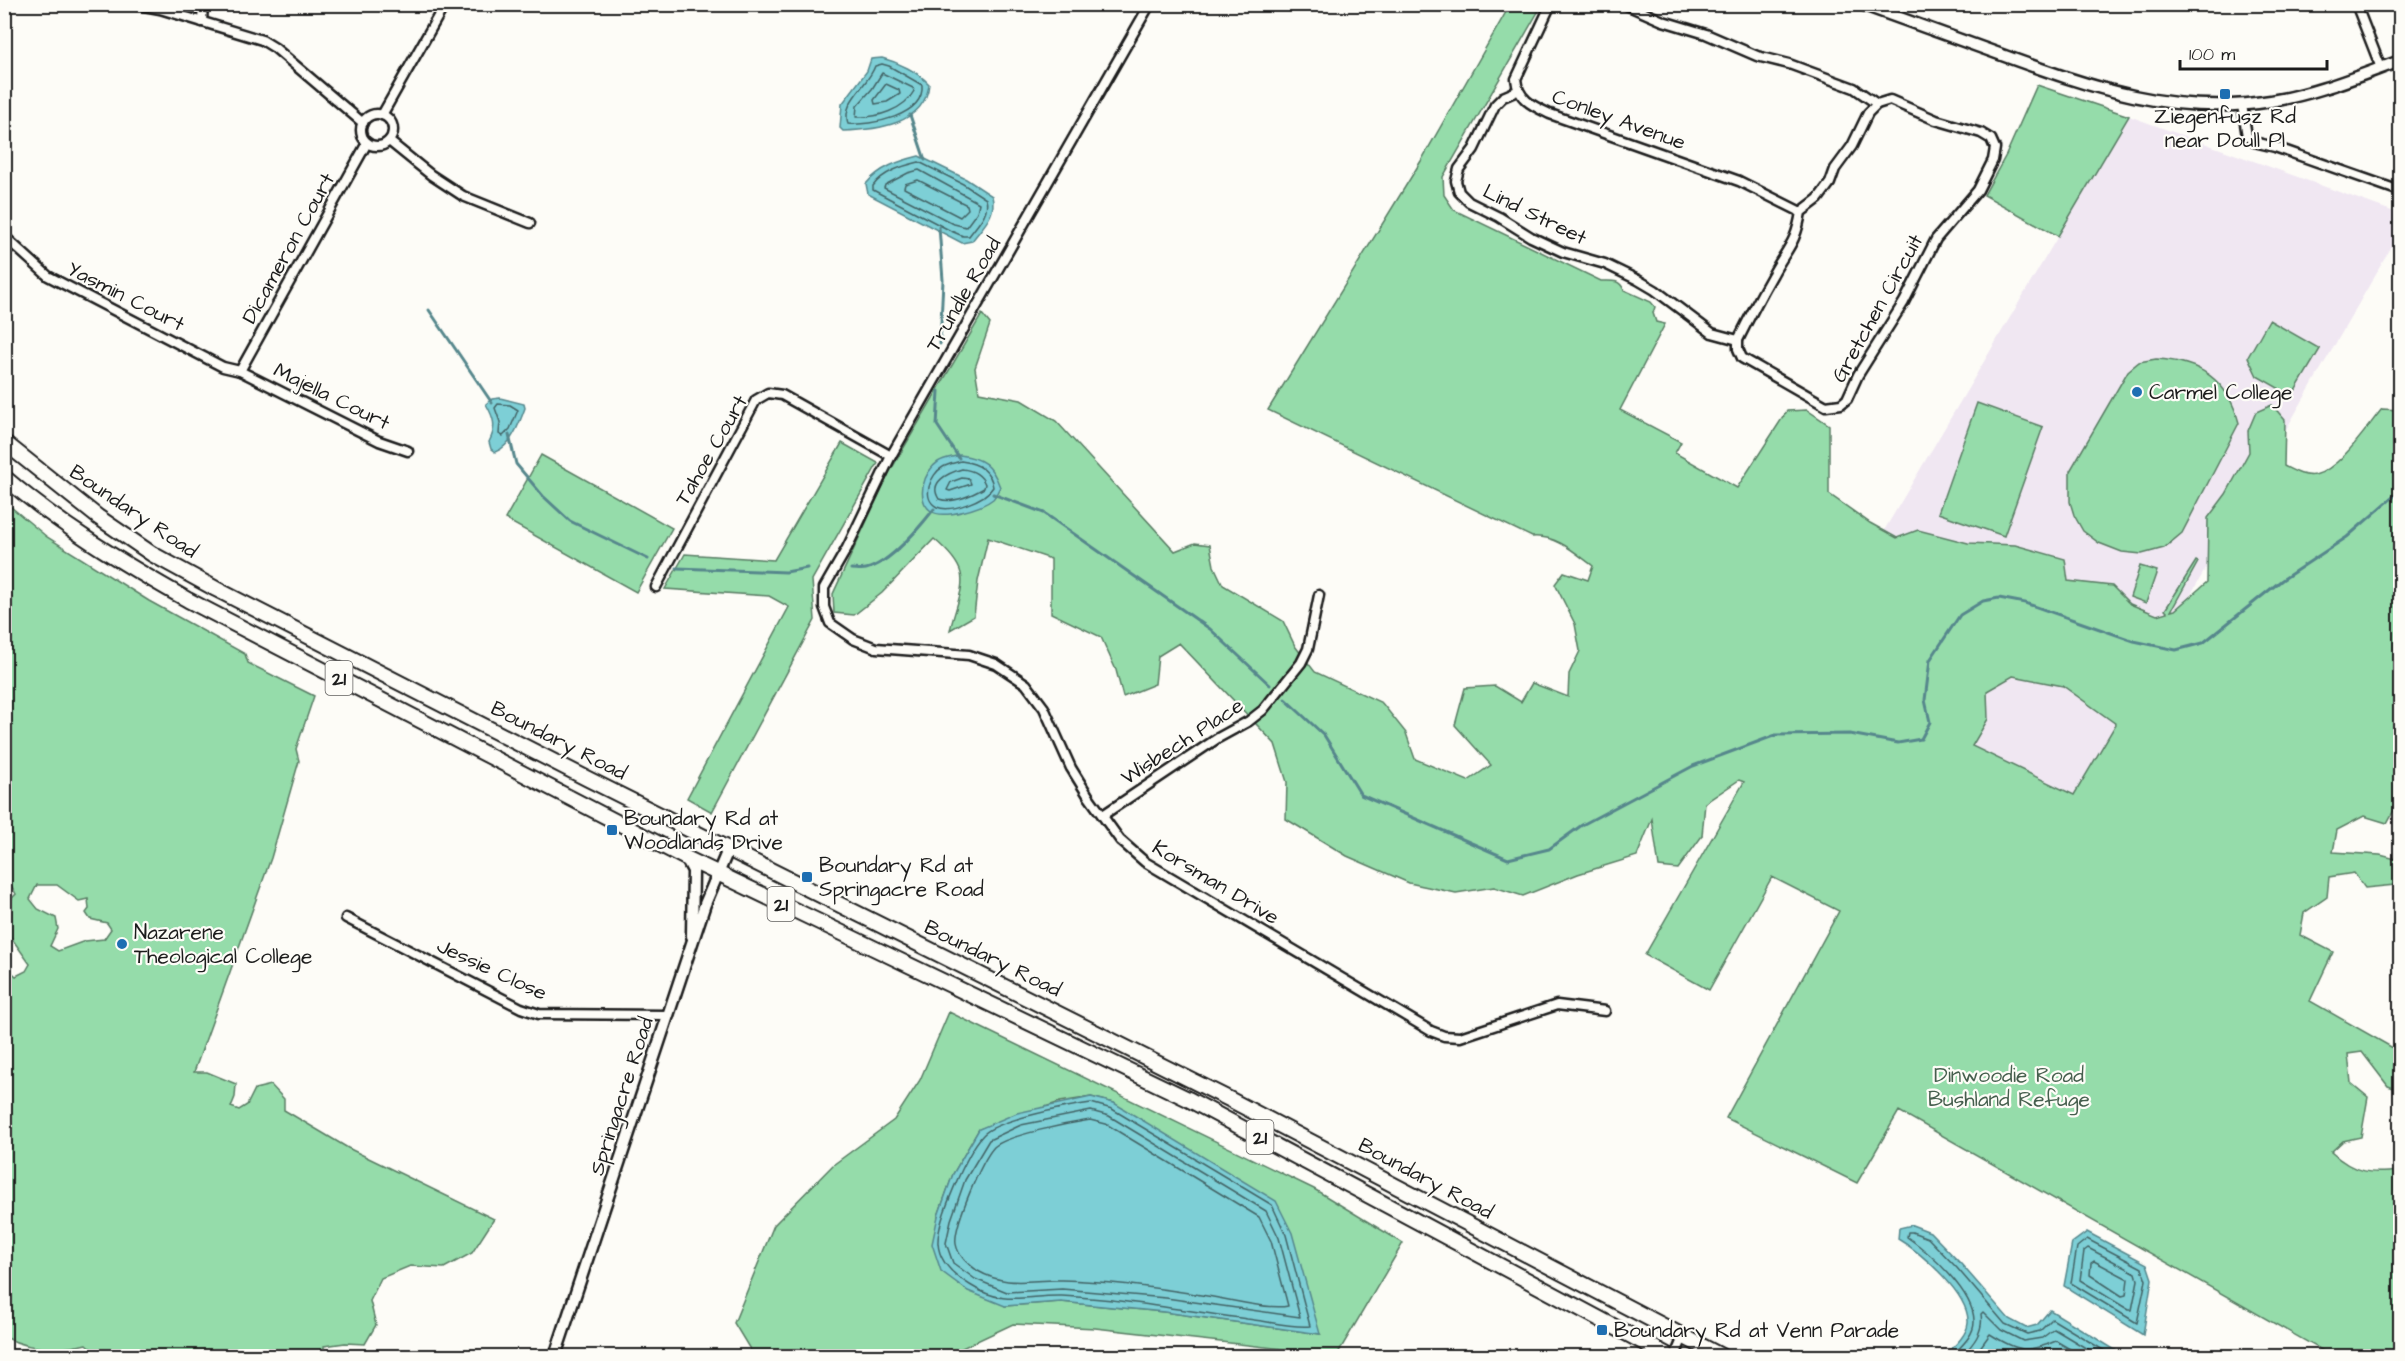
<svg xmlns="http://www.w3.org/2000/svg" width="2405" height="1361" font-family="'Architects Daughter',sans-serif">
<style>
.built{fill:#f0e7f2}
.green{fill:#95dcaa;stroke:#587c63;stroke-width:1.5;fill-rule:evenodd}
.water{fill:#7dcfd6;stroke:#56878c;stroke-width:1.5}
.lines{fill:none;stroke-linecap:round;stroke-linejoin:round}
.shore{stroke:#436466;stroke-width:1.5}
.stream{stroke:#56878c;stroke-width:3}
.minor-casing{stroke:#1c1c1c;stroke-width:13}
.tertiary-casing{stroke:#1c1c1c;stroke-width:15}
.trunk-casing{stroke:#1c1c1c;stroke-width:18}
.minor{stroke:#fdfcf7;stroke-width:8}
.tertiary{stroke:#fdfcf7;stroke-width:10}
.trunk{stroke:#fdfcf7;stroke-width:14}
.poi-dot{fill:#1f6fb2;stroke:#fdfcf7;stroke-width:2}
.labels{text-anchor:middle;stroke-width:4.5;stroke-linejoin:round;paint-order:stroke}
.shield{fill:#fdfcf7;stroke:#605f5e;stroke-width:1.5}
.shield-label{font-size:20px;font-weight:bold;fill:#1c1c1c}
.poi-label{font-size:21px;fill:#1c1c1c;stroke:#fdfcf7;text-anchor:start}
.street-label{font-size:21px;fill:#1c1c1c;stroke:#fdfcf7}
.park-label{font-size:21px;fill:#465f4e;stroke:#fdfcf7}
</style>
<rect width="100%" height="100%" fill="#fdfcf7"/>
<filter id="ink" filterUnits="userSpaceOnUse"><feTurbulence type="fractalNoise" baseFrequency=".0167" numOctaves="2"/><feDisplacementMap in="SourceGraphic" scale="12" xChannelSelector="R" yChannelSelector="G"/><feConvolveMatrix kernelMatrix="1 2 1 2 8 2 1 2 1" color-interpolation-filters="sRGB"/></filter>
<g filter="url(#ink)">
<!-- built -->
<path class="built" d="M2129 116 2400 214V232L2075 795 1804 666Z"/>
<!-- green -->
<g class="green">
<path d="M1510 5H1542L1443 177 1444 195 1454 210 1601 281C1612 281 1619 279 1624 290L1651 302 1655 307 1653 313 1656 322 1665 324 1620 410 1681 442 1675 453 1737 488 1787 411 1807 410 1829 425V494L1870 523 1897 538 1918 530 1968 543 2015 545 2065 559 2068 581 2112 586 2130 604 2157 615 2167 612 2165 610 2196 561 2198 562 2171 611 2175 610 2207 582 2208 518 2226 494 2249 452 2248 431 2256 412 2272 405 2285 420 2284 466C2294 471 2304 477 2315 475 2340 469 2366 428 2382 409L2400 410V799L2387 823 2364 816 2337 830 2333 852 2380 855 2400 860V870L2395 885 2365 888 2354 873 2329 877 2327 897 2304 913 2300 935 2333 952 2310 1001 2400 1052V1090L2388 1086 2362 1052 2348 1054 2351 1083 2368 1097 2361 1137 2343 1141 2331 1152C2355 1174 2370 1174 2400 1171V1356H2332L1899 1111 1857 1183 1726 1118 1839 911 1772 877 1709 990 1645 955 1744 782 1739 780 1705 803 1702 836 1678 869 1659 867 1652 819 1637 856 1578 874 1523 896 1494 887 1456 893 1409 883 1347 856 1286 819 1287 782 1275 744 1179 643 1158 656 1155 684 1123 697 1116 670 1101 637 1051 613V559L988 538 978 581 974 616 950 630C962 583 975 574 934 539L882 593 854 615 834 613 833 594 889 473 982 314 990 324 975 368 979 392 1021 400 1056 421 1175 551 1195 543 1210 545 1214 566 1223 585 1283 621 1295 646 1315 672 1382 703 1406 733 1415 759 1468 781 1491 765 1455 725 1465 688 1495 686 1521 702 1532 683 1568 697 1569 674 1580 651 1575 624 1555 584 1564 572 1588 580 1593 566C1574 552 1557 535 1532 537L1268 410 1421 161ZM2013 676 2063 686 2116 724 2074 795 1972 746 1988 719 1987 691Z"/>
<path d="M2037 85 2129 116 2058 236 1984 195 2006 155Z"/>
<path d="M2269 320 2320 349 2292 396 2257 376 2248 357Z"/>
<path d="M2156 359C2200 361 2228 380 2239 423L2182 533 2164 548 2142 554 2122 552 2099 543 2083 531 2074 515 2070 502V471L2128 371 2139 362Z"/>
<path d="M1977 403 2043 427 2004 536 1938 513Z"/>
<path d="M842 443 878 463 812 580 815 620 712 812 687 798 789 607 769 596 665 589 685 554 774 560Z"/>
<path d="M541 455 672 528 636 592 505 519Z"/>
<path d="M5 502 47 537 149 601 245 654 248 663 314 696 296 749 299 761 271 858 194 1072H207L236 1084 235 1097 231 1107 239 1110 247 1105 255 1089 271 1085 284 1099V1110L348 1148 494 1219 472 1253 444 1268 410 1266 381 1278 370 1301 376 1325 365 1344 345 1343 324 1346V1355L322 1356H99L86 1344C59 1351 30 1350 5 1337V966L16 976 26 971 30 964 5 929V905L16 894 12 887 4 884ZM37 885H57L79 901 88 899 89 909 86 913 90 919 107 923 111 929 104 939 85 941 58 951 50 946 58 929 56 918 38 909 30 899Z"/>
<path d="M2140 566 2157 571 2146 603 2130 597Z"/>
<path d="M949 1012 1314 1189 1403 1243 1337 1355 1095 1328 1013 1324 962 1348 959 1356H754L734 1323 774 1225 833 1165 894 1120 920 1080ZM1091 1097 1114 1103 1320 1334 1164 1312 1061 1302 1005 1306 938 1216 953 1174 979 1129 1060 1102Z"/>
</g>
<!-- water -->
<g class="water">
<path d="M882 58C898 62 918 72 929 84 925 125 875 130 843 131L840 128 842 104 867 71 871 59Z"/>
<path d="M919 156 966 179 992 196C997 215 983 226 972 241L962 243 868 194 866 184C880 167 899 161 919 156Z"/>
<path d="M500 398 524 404 525 408C520 422 511 447 495 452L491 449 489 442C497 427 494 418 486 404L492 399Z"/>
<path d="M960 455C983 458 992 465 1000 487 998 490 996 496 993 499 982 508 943 520 931 511 915 499 924 471 938 462 944 458 954 457 960 455Z"/>
<path d="M1091 1097 1114 1103 1276 1201 1292 1233 1320 1334 1164 1312 1061 1302 1005 1306 968 1291 941 1271 932 1244 938 1216 953 1174 979 1129 1017 1113Z"/>
<path d="M1912 1225 1930 1232 1961 1264 2009 1319 2026 1328 2037 1325 2050 1310 2125 1356H1944C1952 1348 1967 1336 1968 1323 1970 1294 1920 1252 1898 1239L1899 1228Z"/>
<path d="M2087 1232 2147 1264 2152 1279 2143 1335 2064 1286 2072 1243Z"/>
</g>
<g class="lines">
<!-- shore -->
<g class="shore">
<path d="M882 64 889 66 922 85C925 116 870 126 848 124 841 101 868 86 875 66Z"/>
<path d="M882 73 913 88 914 91C904 110 877 118 856 117L857 106 872 89Z"/>
<path d="M886 84 899 90 900 94 887 102 875 104 874 100Z"/>
<path d="M919 162 963 184 986 199C990 213 977 225 969 236H963L951 231 873 190V186C883 172 902 166 919 162Z"/>
<path d="M919 170 979 203 977 212 966 227 954 224 884 188 885 185 908 173Z"/>
<path d="M918 180 967 205 968 209 960 217 904 188 905 184Z"/>
<path d="M498 404 510 405 518 410 510 429 503 436 499 434 500 422 495 408Z"/>
<path d="M961 461C977 463 991 470 993 487 985 500 951 513 937 507 921 499 930 474 943 467 948 464 955 463 961 461Z"/>
<path d="M962 469C972 470 981 474 985 484L984 488C972 495 953 504 939 499 928 482 948 473 962 469Z"/>
<path d="M962 478 969 479 971 484 950 491 947 490 951 482Z"/>
<path d="M1091 1103 1112 1109 1272 1205 1286 1235 1310 1326C1291 1328 1267 1321 1247 1319 1186 1311 1125 1299 1062 1296 1026 1295 1004 1307 970 1285 955 1276 939 1262 938 1243 937 1221 967 1152 983 1135 996 1120 1069 1106 1091 1103Z"/>
<path d="M1091 1111 1109 1116 1266 1211 1279 1238 1300 1317 1166 1298 1062 1289 1007 1292 975 1279 953 1263 946 1243 951 1220 965 1180 989 1140 1021 1125Z"/>
<path d="M1090 1120 1106 1124 1259 1217 1271 1241 1288 1306C1270 1310 1227 1299 1207 1296 1159 1288 1110 1281 1062 1280 1031 1279 1007 1288 978 1271 968 1264 958 1256 956 1244 953 1226 982 1160 994 1147 1007 1135 1071 1123 1090 1120Z"/>
<path d="M2087 1239 2142 1268 2146 1280 2137 1323 2071 1283 2077 1247Z"/>
<path d="M2088 1248 2136 1273 2138 1280 2132 1310H2129L2080 1280 2084 1251Z"/>
<path d="M2094 1261 2128 1279 2126 1295 2122 1296 2090 1275 2091 1263Z"/>
<path d="M1952 1356C1960 1347 1974 1336 1974 1322 1975 1293 1929 1252 1907 1237L1908 1232H1912L1928 1238 1957 1268 2005 1324 2027 1334 2040 1331 2052 1319 2113 1356"/>
<path d="M1962 1356C1973 1344 1984 1332 1981 1314L1983 1312 2001 1330 2023 1341 2042 1338 2054 1329 2099 1356"/>
<path d="M1974 1356 1990 1334C2017 1351 2026 1354 2056 1341L2082 1356"/>
</g>
<!-- stream -->
<g class="stream">
<path d="M910 115 925 160"/>
<path d="M939 227 943 280 940 344"/>
<path d="M429 310 492 403"/>
<path d="M939 391 937 425 959 458"/>
<path d="M509 435 516 464 543 496 570 521 648 559"/>
<path d="M993 494 1044 513 1210 629 1270 685"/>
<path d="M677 568 786 572 807 568"/>
<path d="M851 569C856 569 862 570 866 569 889 564 920 527 934 509"/>
<path d="M1285 699 1324 735 1361 795 1508 859 1549 849 1582 825 1693 766 1776 735 1850 734 1898 743 1921 739 1930 722 1925 700 1930 660 1960 615 1983 601 1999 598 2025 603 2134 641 2176 650 2203 643 2282 580 2347 537 2400 491"/>
</g>
<defs>
<g id="minor">
<path d="M133 4 160 9 262 40 275 48 363 123"/>
<path d="M1150 4 891 456 847 548 824 588V607L830 623 853 639 876 648 969 655 996 664 1026 684 1044 708 1071 768 1089 797 1120 840 1145 862 1431 1031 1444 1036 1460 1037 1557 1005 1605 1011"/>
<path d="M1551 4 1516 79C1518 100 1533 106 1550 114L1739 181 1801 212"/>
<path d="M1624 4 1663 21 1706 34 1757 56 1789 64 1854 88 1877 104"/>
<path d="M2356 4 2381 68"/>
<path d="M202 22 203 4"/>
<path d="M1517 91 1503 97 1495 105 1474 149 1459 169 1456 181 1459 192 1469 202 1499 217 1531 237 1563 252 1605 264 1638 280 1655 290 1712 333 1738 340"/>
<path d="M1890 100 1936 120 1981 133 1991 139 1995 148 1993 160 1978 190 1936 239 1904 302 1858 375 1847 399 1841 404 1826 406 1742 358 1738 349V340C1749 318 1761 295 1773 274 1787 248 1796 244 1801 212L1818 199 1830 183 1835 169 1852 146 1868 113 1877 104Z"/>
<path d="M2242 105 2247 136 2254 142 2275 147 2400 191"/>
<circle cx="377" cy="130" r="16"/>
<path d="M382 115 445 4"/>
<path d="M389 141 431 175 463 196 530 223"/>
<path d="M4 236 48 276 223 367 240 371 379 441 408 451"/>
<path d="M240 371 367 143"/>
<path d="M656 587 756 400 768 393 782 395 891 456"/>
<path d="M1103 815 1218 738 1249 721 1263 710 1301 663 1308 649 1319 595"/>
<path d="M346 918 521 1008 539 1014 668 1015"/>
<path d="M1675 1356 1683 1337"/>
</g>
<g id="tertiary">
<path d="M1861 4C1908 21 1955 38 2002 55 2090 87 2175 117 2271 101 2316 94 2358 76 2400 61"/>
<path d="M686 858 693 871 692 936"/>
<path d="M555 1356 705 904 728 850"/>
</g>
<g id="trunk">
<path d="M4 442 98 517 152 554 216 589 588 779 1231 1100 1721 1356"/>
<path d="M4 477C61 526 124 564 188 600L686 858 1188 1099 1669 1356"/>
</g>
</defs>
<!-- minor casing -->
<use href="#minor" class="minor-casing"/>
<!-- tertiary casing -->
<use href="#tertiary" class="tertiary-casing"/>
<!-- trunk casing -->
<use href="#trunk" class="trunk-casing"/>
<!-- minor -->
<use href="#minor" class="minor"/>
<!-- tertiary -->
<use href="#tertiary" class="tertiary"/>
<!-- trunk -->
<use href="#trunk" class="trunk"/>
</g>
</g>
<!-- markers -->
<g class="poi-dot">
<rect x="2219" y="88" width="12" height="12" rx="3"/>
<circle cx="2137" cy="392" r="6"/>
<rect x="606" y="824" width="12" height="12" rx="3"/>
<rect x="801" y="871" width="12" height="12" rx="3"/>
<circle cx="122" cy="944" r="6"/>
<rect x="1596" y="1324" width="12" height="12" rx="3"/>
</g>
<g class="labels">
<!-- shield labels -->
<g class="shield">
<rect x="325.5" y="661" width="27" height="34" rx="4.5"/>
<rect x="767.5" y="887" width="27" height="34" rx="4.5"/>
<rect x="1246.5" y="1120" width="27" height="34" rx="4.5"/>
</g>
<g class="shield-label">
<text x="339" y="685">21</text>
<text x="781" y="911">21</text>
<text x="1260" y="1144">21</text>
</g>
<!-- poi labels -->
<g class="poi-label">
<text x="2225" y="123" text-anchor="middle">Ziegenfusz Rd<tspan x="2225" dy="24">near Doull Pl</tspan></text>
<text x="2149" y="399">Carmel College</text>
<text x="624" y="825">Boundary Rd at<tspan x="624" dy="24">Woodlands Drive</tspan></text>
<text x="819" y="872">Boundary Rd at<tspan x="819" dy="24">Springacre Road</tspan></text>
<text x="134" y="939">Nazarene<tspan x="134" dy="24">Theological College</tspan></text>
<text x="1614" y="1337">Boundary Rd at Venn Parade</text>
</g>
<!-- street labels -->
<g class="street-label">
<text transform="translate(1619 119) rotate(20)" y="7">Conley Avenue</text>
<text transform="translate(1535 214) rotate(26)" y="7">Lind Street</text>
<text transform="translate(288 248) rotate(-61)" y="7">Dicameron Court</text>
<text transform="translate(963 294) rotate(-60)" y="7">Trundle Road</text>
<text transform="translate(126 296) rotate(27)" y="7">Yasmin Court</text>
<text transform="translate(1877 308) rotate(-61)" y="7">Gretchen Circuit</text>
<text transform="translate(332 396) rotate(26)" y="7">Majella Court</text>
<text transform="translate(711 450) rotate(-60)" y="7">Tahoe Court</text>
<text transform="translate(134 511) rotate(34)" y="7">Boundary Road</text>
<text transform="translate(559 740) rotate(27)" y="7">Boundary Road</text>
<text transform="translate(1182 741) rotate(-33)" y="7">Wisbech Place</text>
<text transform="translate(1216 882) rotate(31)" y="7">Korsman Drive</text>
<text transform="translate(993 958) rotate(26)" y="7">Boundary Road</text>
<text transform="translate(492 969) rotate(25)" y="7">Jessie Close</text>
<text transform="translate(621 1096) rotate(-72)" y="7">Springacre Road</text>
<text transform="translate(1426 1178) rotate(28)" y="7">Boundary Road</text>
</g>
<!-- park labels -->
<g class="park-label">
<text x="2009" y="1082">Dinwoodie Road<tspan x="2009" dy="24">Bushland Refuge</tspan></text>
</g>
</g>
<!-- margin -->
<rect width="2405" height="1361" fill="none" stroke="#fdfcf7" stroke-width="24"/>
<rect x="12" y="12" width="2381" height="1337" fill="none" stroke="#1c1c1c" stroke-width="2" filter="url(#ink)"/>
<!-- scale -->
<path d="M2180 60v9h147v-9" fill="none" stroke="#1c1c1c" stroke-width="3"/>
<text x="2189" y="60" font-size="18" fill="#1c1c1c" stroke="#fdfcf7" stroke-width="4.5" paint-order="stroke">100 m</text>
</svg>
